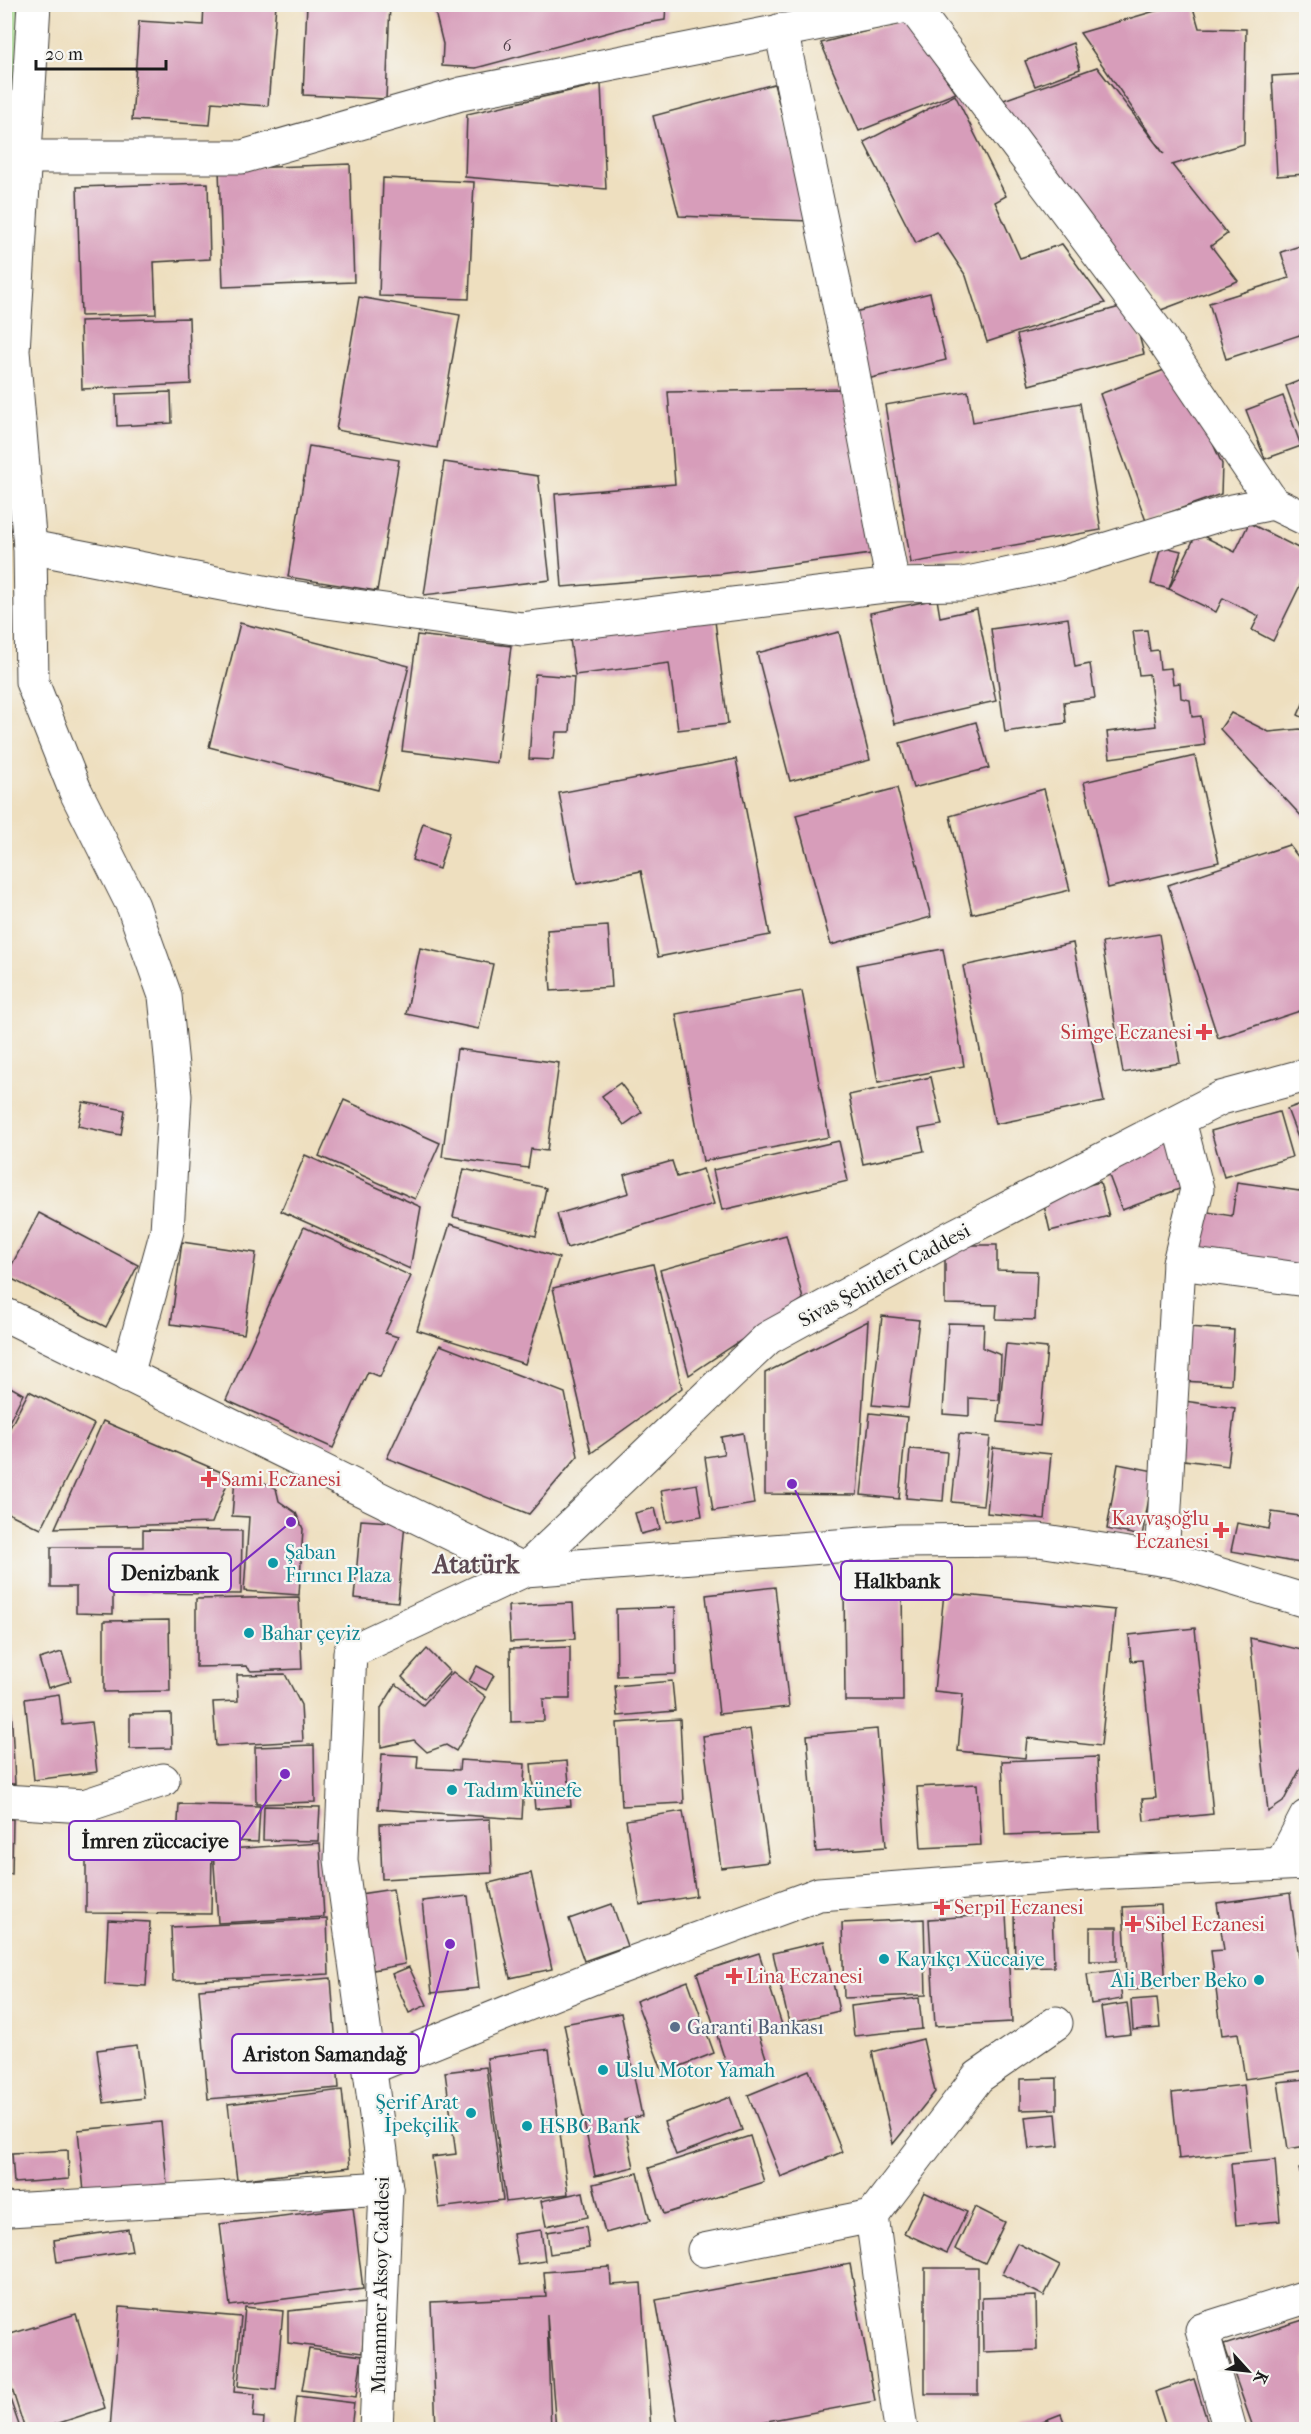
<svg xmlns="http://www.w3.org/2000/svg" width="1311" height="2434" font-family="'IM FELL French Canon',serif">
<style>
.green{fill:#a2d98a;stroke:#5f7a53;stroke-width:1.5}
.building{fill:#d79dba}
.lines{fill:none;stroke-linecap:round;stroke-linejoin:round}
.minor-casing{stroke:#3c3934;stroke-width:35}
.tertiary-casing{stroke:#3c3934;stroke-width:35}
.minor{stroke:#fff;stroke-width:33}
.tertiary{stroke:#fff;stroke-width:33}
.health-dot{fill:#e0444e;stroke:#f6f6f2;stroke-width:2}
.culture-dot{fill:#0f9aa8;stroke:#f6f6f2;stroke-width:2}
.service-dot{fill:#5c6f8a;stroke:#f6f6f2;stroke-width:2}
.labels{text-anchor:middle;stroke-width:4.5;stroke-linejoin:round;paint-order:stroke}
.number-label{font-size:16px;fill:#4b3c44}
.health-label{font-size:20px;fill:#be3a42;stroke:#f6f6f2;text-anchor:start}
.street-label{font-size:20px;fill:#1c1c1c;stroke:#f6f6f2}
.culture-label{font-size:20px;fill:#0d838f;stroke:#f6f6f2;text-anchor:start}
.service-label{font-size:20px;fill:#4e5e75;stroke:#f6f6f2;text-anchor:start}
.district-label{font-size:26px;font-weight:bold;fill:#5d4953;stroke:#f6f6f2}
.leader{fill:none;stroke:#7b2cbf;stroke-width:2}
.callout-dot{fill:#7b2cbf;stroke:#f6f6f2;stroke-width:2}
.callout{fill:#f6f6f2;stroke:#7b2cbf;stroke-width:2}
.callout-label{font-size:21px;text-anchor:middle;font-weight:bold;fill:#1c1c1c}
</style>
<rect width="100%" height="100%" fill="#f6f6f2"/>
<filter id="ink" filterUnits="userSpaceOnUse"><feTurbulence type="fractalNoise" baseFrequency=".0167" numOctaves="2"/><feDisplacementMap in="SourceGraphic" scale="12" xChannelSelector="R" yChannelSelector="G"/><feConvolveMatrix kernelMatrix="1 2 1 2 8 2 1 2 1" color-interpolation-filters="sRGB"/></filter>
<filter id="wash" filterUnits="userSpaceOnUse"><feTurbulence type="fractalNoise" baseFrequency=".008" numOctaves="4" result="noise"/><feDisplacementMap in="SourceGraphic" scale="24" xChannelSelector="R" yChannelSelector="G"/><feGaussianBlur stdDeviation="1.35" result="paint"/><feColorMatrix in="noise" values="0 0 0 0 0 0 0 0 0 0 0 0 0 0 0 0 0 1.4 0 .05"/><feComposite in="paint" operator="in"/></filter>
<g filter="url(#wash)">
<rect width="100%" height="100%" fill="#eedfbf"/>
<!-- green -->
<path class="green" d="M4 5H26L22 121 5 123Z"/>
<g id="blocks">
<!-- building -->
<g class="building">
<path d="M204 4H276L268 106 212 102 210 125 132 120 139 21 203 25Z"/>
<path d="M307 4H390L386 99 303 95Z"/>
<path d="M433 4H666L665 20 640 24 476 68 442 66 443 44Z"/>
<path d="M1179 4H1192L1199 28 1246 29 1244 144 1172 165 1227 234 1211 246 1238 281 1161 310 995 103 1097 67 1164 154 1080 33Z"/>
<path d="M905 21 956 93 859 131 821 43Z"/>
<path d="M1073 43 1080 69 1035 86 1025 61Z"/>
<path d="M1306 74V174L1277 176 1272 76Z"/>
<path d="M601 84 606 189 465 177 467 114Z"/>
<path d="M774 84 810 221 679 216 653 116Z"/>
<path d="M955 95 1006 196 995 202 1020 258 1062 244 1105 303 987 342 966 276 937 232 916 243 864 142Z"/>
<path d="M350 164 354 282 223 287 219 169Z"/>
<path d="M383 178 474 182 469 299 379 296Z"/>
<path d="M208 183 210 259 154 262 156 314 81 316 77 187Z"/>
<path d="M1306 244V333L1226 359 1209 303 1289 278 1281 252Z"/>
<path d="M930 293 946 360 867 379 851 313Z"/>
<path d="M359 297 460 315 437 448 336 430Z"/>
<path d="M1131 304 1144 354 1029 385 1017 335Z"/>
<path d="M189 318 191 384 82 389 80 321Z"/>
<path d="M1167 369 1210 437 1222 464 1221 494 1146 521 1100 394Z"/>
<path d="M1306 378V441L1286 386Z"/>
<path d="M843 389 871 554 720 574 562 587 555 494 675 484 668 392Z"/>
<path d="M968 391 973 422 1080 403 1101 530 911 563 885 405Z"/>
<path d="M171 392 172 423 117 426 116 394Z"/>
<path d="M1283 396 1301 446 1265 459 1246 410Z"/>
<path d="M309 446 399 460 377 591 288 577Z"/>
<path d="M444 462 538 476 550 580 424 595Z"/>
<path d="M1249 523 1306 552V573L1273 641 1252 630 1259 616 1223 598 1216 612 1169 589 1197 533 1235 552Z"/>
<path d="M1161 546 1181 551 1169 589 1151 584Z"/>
<path d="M937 599 940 617 977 609 996 701 894 724 870 613Z"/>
<path d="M714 613 728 724 678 730 669 663 575 675 569 632Z"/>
<path d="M1068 618 1075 667 1090 664 1095 698 1064 702 1066 723 1005 732 991 629Z"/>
<path d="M240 623 409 666 378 790 209 747Z"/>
<path d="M1147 630 1150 651 1158 650 1160 669 1171 668 1173 684 1180 683 1181 698 1190 700 1192 717 1201 716 1205 745 1110 758 1107 732 1156 726 1149 674 1139 675 1133 631Z"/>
<path d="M839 632 870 760 790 781 757 653Z"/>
<path d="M417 635 511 646 497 763 402 751Z"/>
<path d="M535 674 574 677 570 732H556L553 760 529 759Z"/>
<path d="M1306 697V719L1298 715Z"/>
<path d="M1231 713 1269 732 1300 729 1306 732V821L1220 729Z"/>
<path d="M976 722 989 768 913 788 900 743Z"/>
<path d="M1195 756 1219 862 1108 888 1084 782Z"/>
<path d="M736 759 770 935 658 957 641 871 577 884 559 793Z"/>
<path d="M897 788 931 917 831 945 796 815Z"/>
<path d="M1044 789 1070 890 972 914 950 816Z"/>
<path d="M423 823 450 832 439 869 412 860Z"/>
<path d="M1289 845 1306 867V1009L1218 1038 1168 885Z"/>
<path d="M608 926 612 987 551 991 547 930Z"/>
<path d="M1159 934 1180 1063 1123 1073 1102 943Z"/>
<path d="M1073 943 1104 1102 995 1124 963 966Z"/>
<path d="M420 948 493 964 479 1029 406 1014Z"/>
<path d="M943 949 964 1066 878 1082 857 965Z"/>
<path d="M802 991 829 1137 703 1161 676 1014Z"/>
<path d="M457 1049 559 1063 547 1151 531 1149 528 1168 442 1157Z"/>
<path d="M931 1077 942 1125 919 1129 924 1151 863 1164 849 1095Z"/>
<path d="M620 1083 642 1112 624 1125 602 1096Z"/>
<path d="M344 1100 440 1143 415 1199 319 1156Z"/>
<path d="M83 1102 125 1110 121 1135 78 1126Z"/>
<path d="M1306 1102V1159L1287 1109Z"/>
<path d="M1279 1112 1292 1157 1224 1177 1211 1131Z"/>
<path d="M1177 1139 1193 1184 1122 1210 1105 1165Z"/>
<path d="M839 1141 848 1181 722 1210 713 1170Z"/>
<path d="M305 1155 421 1207 410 1269 281 1211Z"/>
<path d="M672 1161 677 1177 703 1169 714 1204 567 1248 557 1214 629 1193 624 1175Z"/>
<path d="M464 1169 546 1188 536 1236 453 1217Z"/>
<path d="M1100 1182 1109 1216 1050 1231 1042 1197Z"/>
<path d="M1237 1182 1306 1192V1279L1183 1261 1196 1210 1232 1216Z"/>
<path d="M39 1213 138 1265 106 1327 6 1276Z"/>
<path d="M450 1224 559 1258 525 1364 417 1330Z"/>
<path d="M304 1227 411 1276 385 1333 398 1337 380 1377 368 1372 333 1448 226 1400Z"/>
<path d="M786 1235 803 1299 689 1375 660 1270Z"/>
<path d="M182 1242 256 1253 244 1334 171 1324Z"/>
<path d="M945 1245H997V1270L1037 1271 1035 1320 996 1319 997 1305 945 1304Z"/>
<path d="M653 1264 682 1388 591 1453 553 1288Z"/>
<path d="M882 1316 919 1320 908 1408 872 1405Z"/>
<path d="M868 1321 857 1495 765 1494V1373Z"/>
<path d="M948 1323 984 1324 983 1348 1001 1355 999 1400 969 1398V1416L943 1414Z"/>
<path d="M1186 1327 1234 1330 1231 1384 1183 1381Z"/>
<path d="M1006 1344 1047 1348 1040 1426 998 1422Z"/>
<path d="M440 1345 565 1393 578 1456 529 1514 387 1458Z"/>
<path d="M5 1384 23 1394 5 1430Z"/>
<path d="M29 1391 94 1424 41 1529 4 1511V1439Z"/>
<path d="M1184 1401 1235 1408 1228 1466 1177 1459Z"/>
<path d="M870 1413 907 1417 899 1499 861 1495Z"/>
<path d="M103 1421 230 1476 212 1523 55 1528Z"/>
<path d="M743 1433 754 1504 713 1511 705 1457 724 1454 721 1437Z"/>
<path d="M959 1434 990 1437 983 1505 952 1502Z"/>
<path d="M993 1448 1051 1454 1045 1519 987 1513Z"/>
<path d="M910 1449 947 1452 943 1501 906 1498Z"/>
<path d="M1118 1464 1154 1471 1142 1536 1107 1529Z"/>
<path d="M235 1478H253L276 1488 279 1501 296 1513 303 1529 299 1595 244 1591 249 1517 232 1516Z"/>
<path d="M697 1484 702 1516 667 1522 661 1490Z"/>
<path d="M655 1508 660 1529 641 1534 635 1513Z"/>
<path d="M1272 1512 1306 1517V1564L1231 1551 1237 1523 1269 1529Z"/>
<path d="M361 1520 405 1523 398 1602 354 1598Z"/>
<path d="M143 1530 242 1531 241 1594 113 1593V1614L76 1613V1587H51V1547H143Z"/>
<path d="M902 1577 903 1701H845L844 1578Z"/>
<path d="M775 1587 789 1707 719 1714 706 1595Z"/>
<path d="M944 1593 1115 1610 1101 1746 1027 1738 1025 1758 958 1751 963 1694 934 1691Z"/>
<path d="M299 1597 302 1669 251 1671 246 1666 196 1667V1599Z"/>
<path d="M573 1603 575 1639 510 1642 508 1606Z"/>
<path d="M675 1607 676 1674 617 1676 616 1609Z"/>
<path d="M169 1620 170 1691 104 1692V1621Z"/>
<path d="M1195 1628 1213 1814 1144 1821 1142 1799 1156 1798 1142 1660 1131 1661 1129 1635Z"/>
<path d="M1250 1638 1306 1651V1758L1283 1802 1268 1812Z"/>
<path d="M570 1647V1699H543L544 1721 511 1722 510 1649Z"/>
<path d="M427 1649 450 1672 424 1699 402 1677Z"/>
<path d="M62 1652 71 1681 48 1688 39 1659Z"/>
<path d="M477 1666 494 1675 486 1690 469 1681Z"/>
<path d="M453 1672 486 1697 456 1751 446 1745 427 1752 414 1740 381 1747V1708L396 1684 423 1705Z"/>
<path d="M285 1674 301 1705 303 1741 216 1746 213 1702 238 1701 237 1675Z"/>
<path d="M672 1681 675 1711 618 1716 615 1686Z"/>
<path d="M4 1685H10L15 1784H4Z"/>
<path d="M59 1694 63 1725 91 1722 97 1772 34 1780 25 1699Z"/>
<path d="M171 1713 172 1748 130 1749V1714Z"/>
<path d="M680 1719 684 1803 622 1806 617 1723Z"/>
<path d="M750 1729 769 1862 721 1868 703 1736Z"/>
<path d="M877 1729 886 1847 816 1852 807 1735Z"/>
<path d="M314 1745 315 1802 256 1804 255 1747Z"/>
<path d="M382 1754 418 1756 417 1768 459 1770 460 1760 525 1764 522 1819 378 1809Z"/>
<path d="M1097 1757 1100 1832 1005 1835 1002 1761Z"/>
<path d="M567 1761 571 1806 535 1809 531 1764Z"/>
<path d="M977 1784 981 1845 921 1848 917 1787Z"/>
<path d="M179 1804 260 1806 258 1842 177 1839Z"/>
<path d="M264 1806 320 1807 318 1841 263 1840Z"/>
<path d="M683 1811 696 1896 640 1905 626 1820Z"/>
<path d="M4 1819H13L12 1874H4Z"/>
<path d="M490 1819 492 1873 382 1879 380 1824Z"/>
<path d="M320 1843 324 1917 218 1923 213 1850Z"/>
<path d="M86 1848 212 1850 211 1914 86 1913Z"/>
<path d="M531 1873 552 1969 510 1978 489 1883Z"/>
<path d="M393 1889 405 1964 373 1970 360 1894Z"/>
<path d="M1290 1893 1306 2008V2070L1245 2079 1238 2033 1222 2035 1211 1951 1224 1950 1217 1903Z"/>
<path d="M468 1896 479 1988 432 1993 422 1901Z"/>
<path d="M612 1904 627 1946 584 1961 569 1919Z"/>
<path d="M1161 1905 1166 1988 1128 1990 1123 1907Z"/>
<path d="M1052 1908 1054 1967 1015 1968 1014 1910Z"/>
<path d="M1006 1914 1012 2022 935 2026 929 1919Z"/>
<path d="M327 1919 329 1974 173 1981 171 1927Z"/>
<path d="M924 1919 926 1995 844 1998 842 1923Z"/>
<path d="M108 1920 150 1922 146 1986 105 1984Z"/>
<rect x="1090" y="1927" width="27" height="34"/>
<path d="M824 1941 839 2011 789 2023 773 1953Z"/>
<path d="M759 1953 783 2028 759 2036 768 2064 730 2076 697 1973Z"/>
<path d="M409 1967 427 2005 409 2013 392 1974Z"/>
<path d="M1118 1970 1122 1999 1091 2004 1087 1974Z"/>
<path d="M331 1978 339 2088 208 2099 199 1989Z"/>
<path d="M688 1981 714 2053 663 2073 636 2001Z"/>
<path d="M919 1998 922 2029 854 2036 851 2006Z"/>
<path d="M1157 1998 1160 2028 1133 2030 1131 2000Z"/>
<path d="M1127 2003 1131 2034 1105 2037 1101 2007Z"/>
<path d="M621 2013 642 2116 624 2120 634 2167 595 2176 564 2024Z"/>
<path d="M923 2039 935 2092 893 2144 872 2052Z"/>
<path d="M137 2045 144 2098 104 2103 97 2050Z"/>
<path d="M549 2049 568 2194 506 2202 487 2058Z"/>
<path d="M486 2067 503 2200 439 2208 432 2157 456 2154 445 2072Z"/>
<path d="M809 2070 842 2152 781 2177 748 2095Z"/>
<path d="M1057 2078V2109L1020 2110V2079Z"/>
<path d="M1306 2079V2146L1288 2149 1278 2082Z"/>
<path d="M1244 2085 1251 2151 1179 2159 1172 2093Z"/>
<path d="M342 2090 350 2167 237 2180 228 2104Z"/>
<path d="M730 2097 742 2130 676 2155 664 2122Z"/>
<path d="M1056 2114 1059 2146 1029 2149 1025 2117Z"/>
<path d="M161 2122 167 2184 84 2192 78 2130Z"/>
<path d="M750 2136 764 2182 664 2214 649 2168Z"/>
<path d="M68 2150 69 2179 14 2183 12 2153Z"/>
<path d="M1275 2160 1280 2221 1236 2225 1231 2164Z"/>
<path d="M1306 2167V2193L1299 2169Z"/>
<path d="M638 2173 650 2221 605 2233 593 2184Z"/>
<path d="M583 2192 588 2217 546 2226 541 2201Z"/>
<path d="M924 2192 967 2212 947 2253 904 2233Z"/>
<path d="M353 2207 363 2289 230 2306 220 2224Z"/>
<path d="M975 2207 1005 2222 985 2263 955 2249Z"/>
<path d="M586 2226 589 2248 550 2254 547 2232Z"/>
<path d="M128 2229 132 2251 57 2262 54 2240Z"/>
<path d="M541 2230 545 2261 518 2265 513 2234Z"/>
<path d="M1017 2243 1060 2265 1044 2296 1002 2274Z"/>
<path d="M850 2264 875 2401 719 2430H679L656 2300Z"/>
<path d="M610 2267 611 2285 641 2283 651 2430H556L547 2315 551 2430H436L431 2302 546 2297 544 2272Z"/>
<rect x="925" y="2268" width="53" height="126"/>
<path d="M1036 2296 1037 2350 983 2352 982 2298Z"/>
<path d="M366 2303 362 2353 288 2343V2311Z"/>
<path d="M120 2307 241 2317 234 2392 255 2394 253 2417 264 2418 263 2430 110 2429Z"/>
<path d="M245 2307 283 2311 276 2390 238 2386Z"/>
<path d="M76 2314 105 2408 38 2430H25L4 2364V2336Z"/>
<path d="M1306 2319V2430H1254L1224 2345Z"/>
<path d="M309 2349 362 2356 356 2397 302 2390Z"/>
<path d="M1194 2379 1210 2430H1167L1155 2392Z"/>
<path d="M4 2382 19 2425 5 2430H4Z"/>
<path d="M297 2396 354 2403 351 2430H293Z"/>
<path d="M1061 2414 1067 2430H1022V2429Z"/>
</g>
</g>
</g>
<g filter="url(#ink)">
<use href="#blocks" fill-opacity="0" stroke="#3c3934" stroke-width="1.5"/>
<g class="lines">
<defs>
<g id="minor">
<path d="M34 4 13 351 30 547 32 682 75 790 133 906 165 996 175 1096 167 1231 127 1375"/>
<path d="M911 4 1160 336 1273 503 1306 519"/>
<path d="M781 30 848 347 893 585"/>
<path d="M4 157H242L461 94 912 5"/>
<path d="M30 547 284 596 522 629 893 585 963 584 1058 564 1228 512 1273 503"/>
<path d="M1179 1263 1306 1280"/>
<path d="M4 1314 525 1570 901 1541 1039 1540 1179 1562 1306 1601"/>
<path d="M1162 1559 1179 1263 1197 1189 1179 1121"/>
<path d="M4 1801 84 1806 163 1780"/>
<path d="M1282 1863 1306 1817"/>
<path d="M4 2208 9 2210 386 2188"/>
<path d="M872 2216 901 2430"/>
<path d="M704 2250 872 2216 978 2077 1056 2023"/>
<path d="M1230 2430 1202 2330 1306 2297"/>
</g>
<g id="tertiary">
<path d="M370 2068 602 1974 819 1894 1100 1873 1306 1863"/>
<path d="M376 2430 386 2188 341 1860 350 1652 525 1570 768 1338 950 1238 1221 1098 1306 1075"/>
</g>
</defs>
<!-- minor casing -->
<use href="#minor" class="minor-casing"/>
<!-- tertiary casing -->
<use href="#tertiary" class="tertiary-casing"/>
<!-- minor -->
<use href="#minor" class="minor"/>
<!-- tertiary -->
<use href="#tertiary" class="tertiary"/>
</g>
</g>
<!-- markers -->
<g class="health-dot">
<path d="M1201 1023h6v6h6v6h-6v6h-6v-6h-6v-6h6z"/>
<path d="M206 1470h6v6h6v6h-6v6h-6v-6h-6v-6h6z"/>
<path d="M1218 1521h6v6h6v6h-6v6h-6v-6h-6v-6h6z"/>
<path d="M939 1898h6v6h6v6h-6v6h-6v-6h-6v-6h6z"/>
<path d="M1130 1915h6v6h6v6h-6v6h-6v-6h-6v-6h6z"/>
<path d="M731 1967h6v6h6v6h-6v6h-6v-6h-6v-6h6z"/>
</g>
<g class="culture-dot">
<circle cx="273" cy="1563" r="6"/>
<circle cx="249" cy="1633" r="6"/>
<circle cx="452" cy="1790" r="6"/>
<circle cx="884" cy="1959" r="6"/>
<circle cx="1259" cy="1980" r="6"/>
<circle cx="603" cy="2070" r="6"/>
<circle cx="471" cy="2113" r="6"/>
<circle cx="527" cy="2126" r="6"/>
</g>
<circle class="service-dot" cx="675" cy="2027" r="6"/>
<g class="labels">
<!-- number labels -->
<g class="number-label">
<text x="507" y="51">6</text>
</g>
<!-- health labels -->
<g class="health-label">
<text x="1192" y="1039" text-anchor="end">Simge Eczanesi</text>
<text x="221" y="1486">Sami Eczanesi</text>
<text x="1209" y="1525" text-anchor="end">Kavvaşoğlu<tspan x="1209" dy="23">Eczanesi</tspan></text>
<text x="954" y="1914">Serpil Eczanesi</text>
<text x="1145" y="1931">Sibel Eczanesi</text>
<text x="746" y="1983">Lina Eczanesi</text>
</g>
<!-- street labels -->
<g class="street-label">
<text transform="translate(884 1275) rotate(-29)" y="7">Sivas Şehitleri Caddesi</text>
<text transform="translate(380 2285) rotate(-89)" y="7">Muammer Aksoy Caddesi</text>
</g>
<!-- culture labels -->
<g class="culture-label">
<text x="285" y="1559">Şaban<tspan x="285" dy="23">Fırıncı Plaza</tspan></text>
<text x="261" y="1640">Bahar çeyiz</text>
<text x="464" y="1797">Tadım künefe</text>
<text x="896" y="1966">Kayıkçı Xüccaiye</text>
<text x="1247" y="1987" text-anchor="end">Ali Berber Beko</text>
<text x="615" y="2077">Uslu Motor Yamah</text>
<text x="459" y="2109" text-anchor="end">Şerif Arat<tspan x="459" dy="23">İpekçilik</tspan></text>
<text x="539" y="2133">HSBC Bank</text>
</g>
<!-- service labels -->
<g class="service-label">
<text x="687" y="2034">Garanti Bankası</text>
</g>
<!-- district labels -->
<g class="district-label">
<text x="476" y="1573">Atatürk</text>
</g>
</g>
<!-- callouts -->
<path class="leader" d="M291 1522L231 1572M792 1484L841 1581M285 1774L240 1841M450 1944L419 2053"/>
<g class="callout-dot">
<circle cx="291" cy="1522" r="6"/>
<circle cx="792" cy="1484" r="6"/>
<circle cx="285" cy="1774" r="6"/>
<circle cx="450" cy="1944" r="6"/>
</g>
<g class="callout">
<rect x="109" y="1553" width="122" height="39" rx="6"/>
<rect x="841" y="1561" width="111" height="39" rx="6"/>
<rect x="69" y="1821" width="171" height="39" rx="6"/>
<rect x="232" y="2034" width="187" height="39" rx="6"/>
</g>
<g class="callout-label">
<text x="170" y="1580">Denizbank</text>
<text x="897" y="1588">Halkbank</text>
<text x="155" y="1848">İmren züccaciye</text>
<text x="325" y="2061">Ariston Samandağ</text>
</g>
<!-- margin -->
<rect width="1311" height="2434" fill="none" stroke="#f6f6f2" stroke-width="24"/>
<!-- north arrow -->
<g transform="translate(1248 2371) rotate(117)" stroke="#f6f6f2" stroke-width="4.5" paint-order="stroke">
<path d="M0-4.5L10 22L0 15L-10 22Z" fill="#1c1c1c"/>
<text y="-9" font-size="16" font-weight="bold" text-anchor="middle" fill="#1c1c1c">K</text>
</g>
<!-- scale -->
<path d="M36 60v9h130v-9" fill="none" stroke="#1c1c1c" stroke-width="3"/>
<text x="45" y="60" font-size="18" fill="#1c1c1c" stroke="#f6f6f2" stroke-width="4.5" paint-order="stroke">20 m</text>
</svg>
